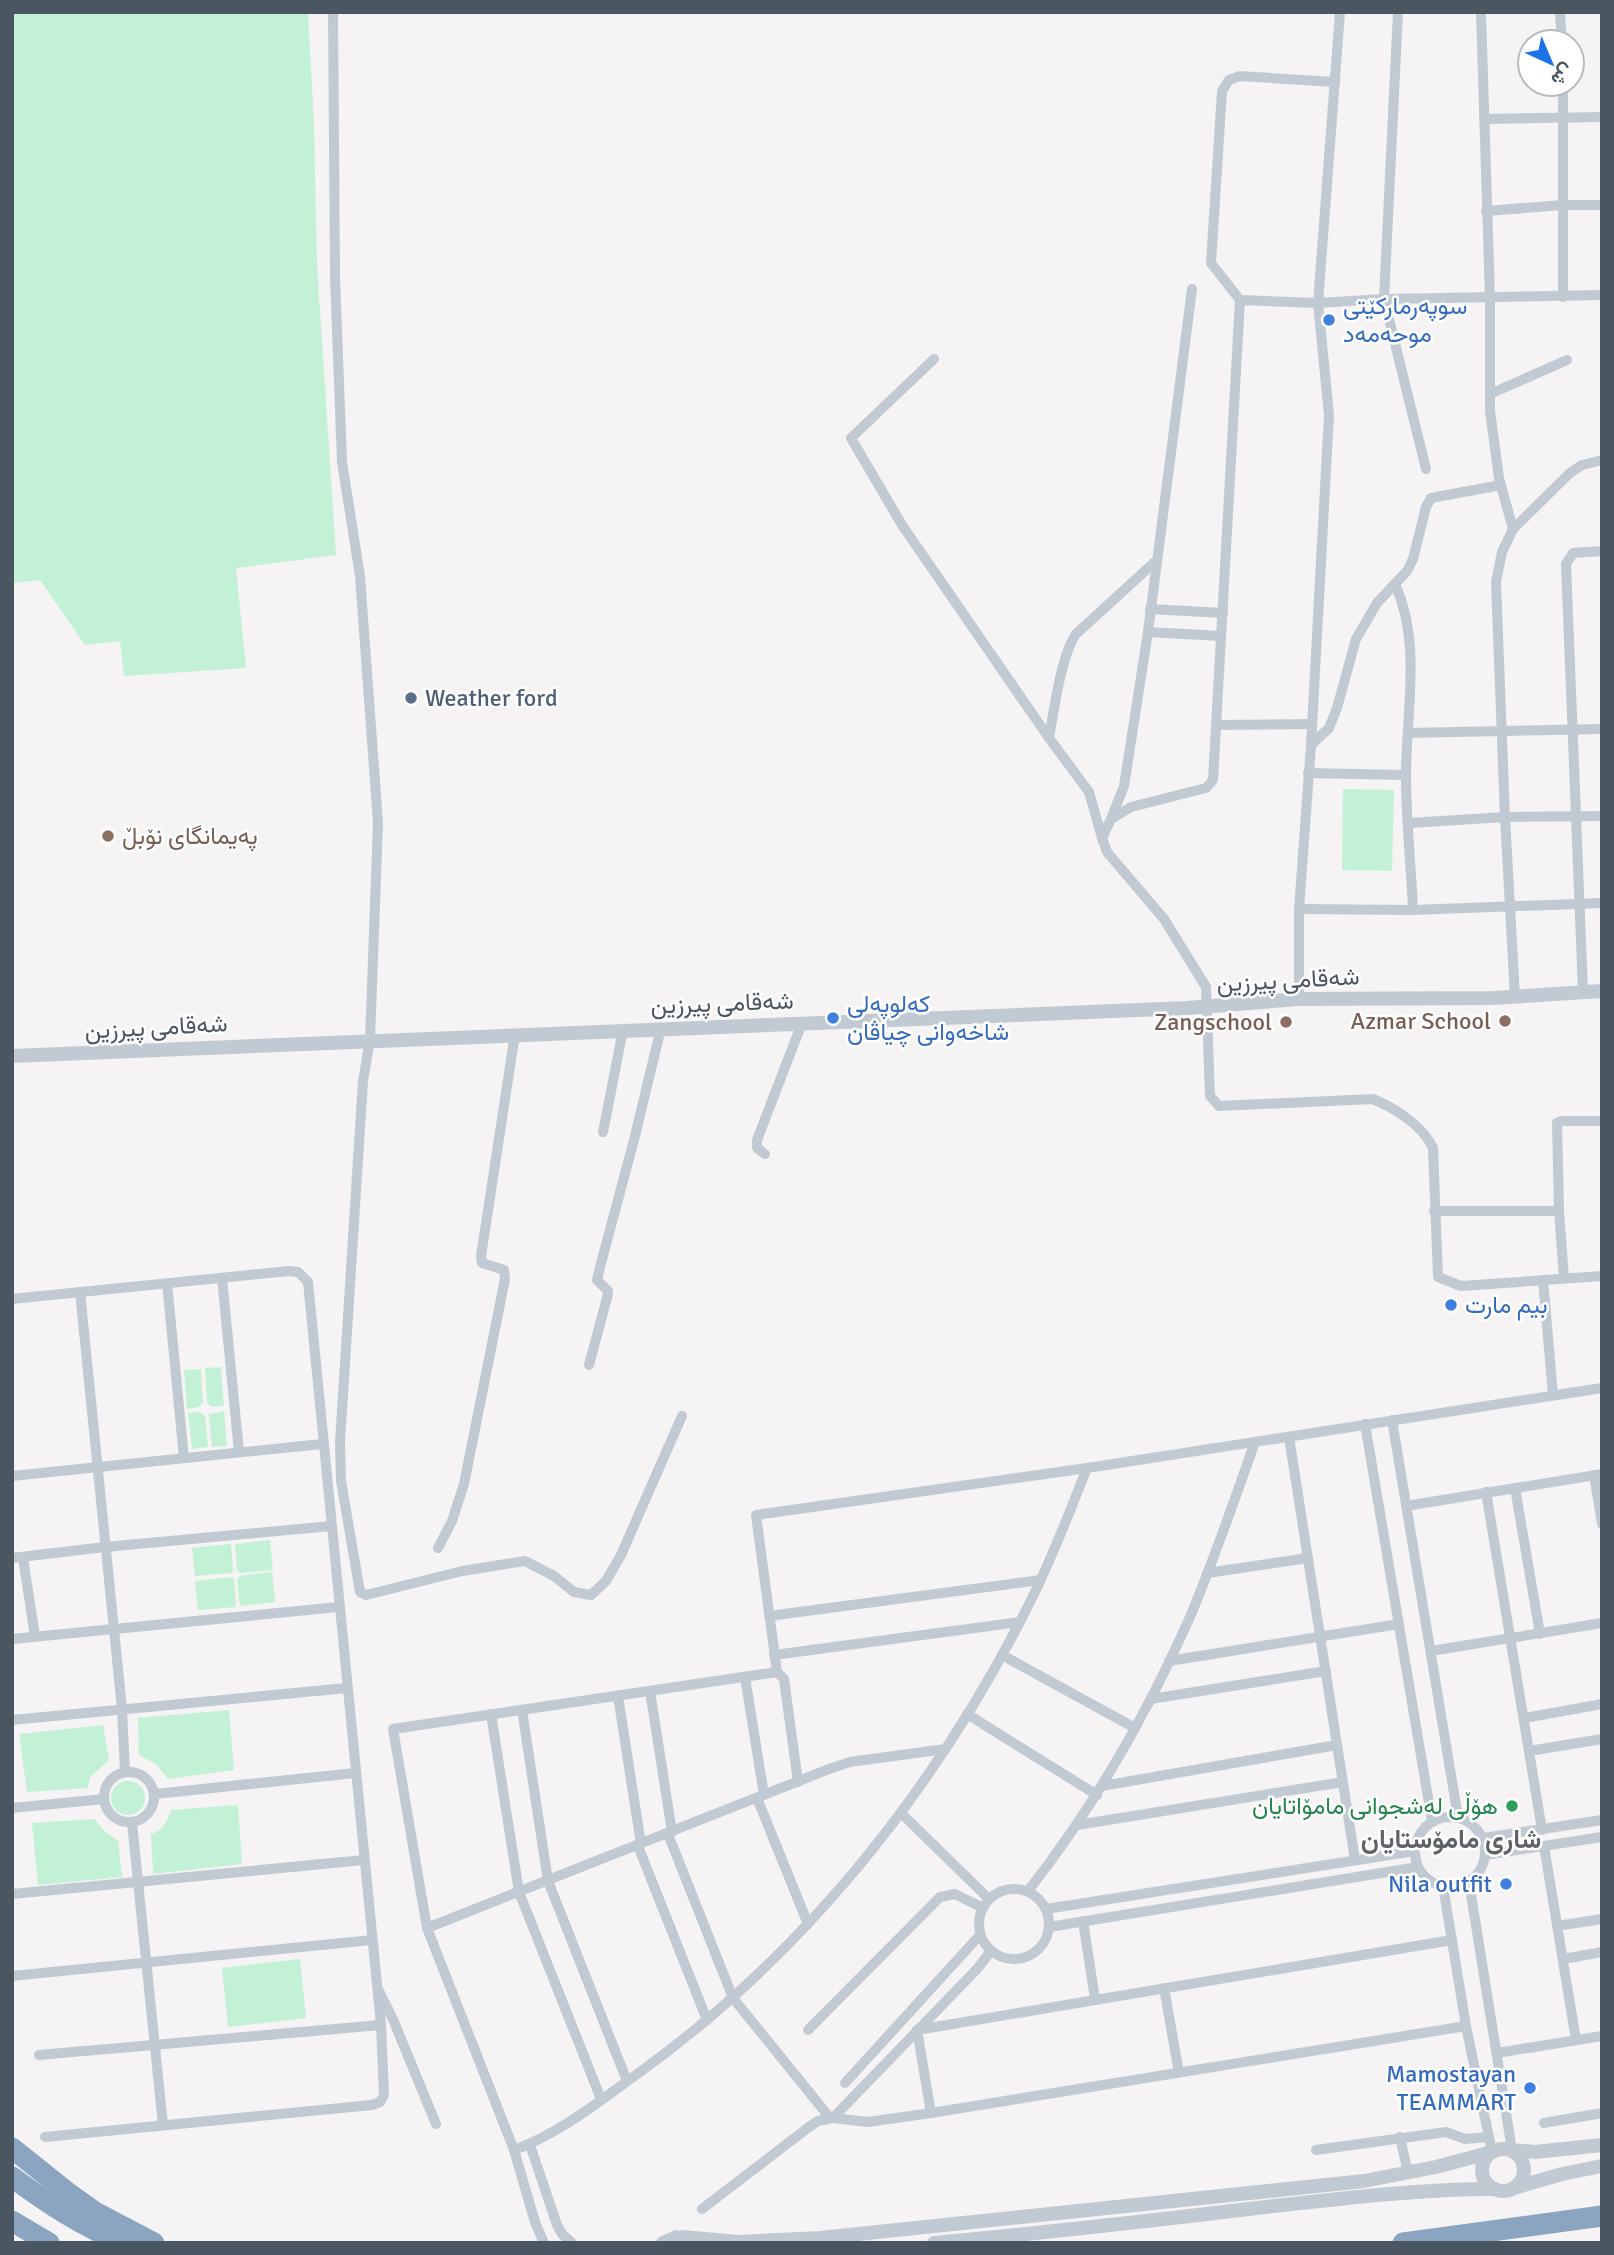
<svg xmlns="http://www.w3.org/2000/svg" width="1614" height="2255" font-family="Signika,Vazirmatn,sans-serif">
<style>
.green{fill:#c3f1d5}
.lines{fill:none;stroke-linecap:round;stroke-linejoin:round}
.minor{stroke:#c1cad2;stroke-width:10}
.tertiary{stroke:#c1cad2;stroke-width:14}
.motorway{stroke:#8ba5c1;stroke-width:21}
.shop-dot{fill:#3f7fe0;stroke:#fff;stroke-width:2.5}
.service-dot{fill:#5c6f8a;stroke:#fff;stroke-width:2.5}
.education-dot{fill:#8d6e63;stroke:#fff;stroke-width:2.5}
.leisure-dot{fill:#2e9e5b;stroke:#fff;stroke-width:2.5}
.labels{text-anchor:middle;stroke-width:5;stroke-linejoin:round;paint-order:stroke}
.shop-label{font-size:24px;fill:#366cbe;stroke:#fff;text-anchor:start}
.service-label{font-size:24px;fill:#4e5e75;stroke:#fff;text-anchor:start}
.education-label{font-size:24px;fill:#785e54;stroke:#fff;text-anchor:end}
.street-label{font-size:24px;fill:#4a5661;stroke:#fff}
.leisure-label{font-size:24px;fill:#27864d;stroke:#fff;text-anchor:end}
.neighbourhood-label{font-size:26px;font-weight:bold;fill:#5f6368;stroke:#fff}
</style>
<rect width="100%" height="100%" fill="#f5f3f3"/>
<!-- green -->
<g class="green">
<path d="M12 12H308L314 125 317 265 336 555 236 568 246 668 124 676 120 641 85 645 40 580 12 583Z"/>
<path d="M1343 789 1394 790 1392 871 1342 870Z"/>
<path d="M221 1367 224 1406 212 1407 207 1403 205 1368Z"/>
<path d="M201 1369 203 1403 198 1407 187 1409 184 1370Z"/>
<path d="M224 1411 227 1446 212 1447 209 1414Z"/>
<path d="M200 1412 205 1416 208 1447 192 1449 188 1413Z"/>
<path d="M270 1540 273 1570 240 1573 237 1570 235 1544Z"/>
<path d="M231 1544 233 1571 231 1573 195 1576 192 1548Z"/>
<path d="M272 1572 275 1602 240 1606 237 1579 240 1576Z"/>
<path d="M231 1577 234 1579 236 1607 198 1610 195 1581Z"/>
<path d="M229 1710 234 1770 168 1779 157 1765 139 1755 138 1718Z"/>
<path d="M103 1725 109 1760 90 1777 88 1788 27 1792 19 1734Z"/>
<circle cx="128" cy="1798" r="17"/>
<path d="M238 1805 242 1864 153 1874 151 1834C163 1830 167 1822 171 1810Z"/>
<path d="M95 1819 102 1829 118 1841 122 1877 38 1885 32 1823Z"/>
<path d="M300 1959 306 2018 228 2027 222 1968Z"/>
</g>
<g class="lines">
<!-- minor -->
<g class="minor">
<path d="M333 12 335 277 342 462 360 576 378 823 370 1040 363 1081 340 1442 341 1481 360 1592 366 1595 462 1571 525 1561 554 1576 574 1592 591 1595 606 1581 621 1555 682 1416"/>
<path d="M1398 12 1384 299 1426 469"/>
<path d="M1481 12 1490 298V411L1499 478 1513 529"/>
<path d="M1560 12 1562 42"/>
<path d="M1335 82 1240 76 1229 80 1222 91 1211 263 1240 300 1213 780 1206 788 1131 807 1111 819 1102 838 1107 852 1164 919 1206 987 1210 1096 1219 1106 1373 1099C1395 1108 1423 1126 1433 1148L1438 1277 1461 1286 1602 1276"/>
<path d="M1563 84V297"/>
<path d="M1484 119 1602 117"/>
<path d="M1486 211 1563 205H1602"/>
<path d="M1240 300 1318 303 1384 299 1602 295"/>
<path d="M934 359 851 438 902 525 1049 738"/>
<path d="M1490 394 1567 360"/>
<path d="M1395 584C1422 644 1406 712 1406 775 1406 820 1411 865 1413 910"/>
<path d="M1150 609 1223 613"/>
<path d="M1148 632 1221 636"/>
<path d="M1217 725 1312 724"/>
<path d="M1408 733 1602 729"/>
<path d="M1311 745 1329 728 1337 708 1356 639 1377 603 1407 571 1413 559 1426 507 1431 498 1501 485"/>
<path d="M1308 773 1406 775"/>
<path d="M1111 819 1124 786 1148 632 1192 289"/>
<path d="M1409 823 1505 817 1602 816"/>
<path d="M1102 838 1089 792 1049 738C1054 710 1061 656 1076 634L1157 560"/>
<path d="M1299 909 1413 910 1602 903"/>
<path d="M1583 992 1566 564 1573 553 1602 551"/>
<path d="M1515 997 1505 817 1496 582 1502 552 1513 529 1570 473 1582 465 1602 460"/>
<path d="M1299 999V909L1311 745 1329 415 1318 303 1340 12"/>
<path d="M603 1132 623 1030"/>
<path d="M765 1154 757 1148V1140L802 1023"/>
<path d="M1434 1211H1559"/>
<path d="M222 1278 239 1452"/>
<path d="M1564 1278 1559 1211 1557 1123 1562 1121H1602"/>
<path d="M1543 1280 1553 1395"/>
<path d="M167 1283 184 1458"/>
<path d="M80 1292 122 1709 125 1772"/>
<path d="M12 1299 289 1271 298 1272 308 1282 381 2025 384 2095 380 2102 372 2105 45 2137"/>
<path d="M589 1365 608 1294V1291L597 1280 600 1267 634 1140 661 1028"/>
<path d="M1392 1420 1458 1817"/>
<path d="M1365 1424 1432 1821"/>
<path d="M1289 1437 1355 1860"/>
<path d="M1594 1475 1602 1524"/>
<path d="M12 1476 322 1444"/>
<path d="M1515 1488 1540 1634"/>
<path d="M1486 1492 1542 1830"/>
<path d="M1406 1506 1602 1474"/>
<path d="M438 1548 452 1521 464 1484 505 1279 504 1270 482 1263 481 1256 515 1034"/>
<path d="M12 1558 105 1547 331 1526"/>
<path d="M23 1558 35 1636"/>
<path d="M1207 1573 1308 1558"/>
<path d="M769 1616 1040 1580"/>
<path d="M12 1639 339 1607"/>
<path d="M1431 1651 1602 1623"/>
<path d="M774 1655 1020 1622"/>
<path d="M1002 1655 1135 1728"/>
<path d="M1169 1661 1399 1624"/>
<path d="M745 1677 764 1795"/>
<path d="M650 1691 672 1832"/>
<path d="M618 1696 641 1844"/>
<path d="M1151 1699 1326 1671"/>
<path d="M522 1710 548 1881 627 2081"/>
<path d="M491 1714 519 1892 601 2099"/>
<path d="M967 1714 1097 1795"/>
<path d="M1524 1718 1602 1704"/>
<path d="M12 1720 347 1688"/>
<path d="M1529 1751 1602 1739"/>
<circle cx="129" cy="1797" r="25"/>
<path d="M798 1782 784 1679 777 1672 756 1515 1087 1468 1602 1388"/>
<path d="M1102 1786 1337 1745"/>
<path d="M155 1794 355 1773"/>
<path d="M757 1798 808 1924"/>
<path d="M12 1808 104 1799"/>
<path d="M901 1813 989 1899"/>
<circle cx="1450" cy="1852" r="35"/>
<path d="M132 1823 163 2125"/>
<path d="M1077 1825 1343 1782"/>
<path d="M668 1834 733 1998 830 2118"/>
<path d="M1483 1838 1602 1820"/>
<path d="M638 1846 707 2020"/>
<path d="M1544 1846 1576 2040"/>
<path d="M1485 1855 1602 1837"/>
<path d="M1469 1882 1512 2150"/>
<path d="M1443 1886 1466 2026 1492 2152"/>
<circle cx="1014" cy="1924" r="35"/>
<path d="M1028 1891C1094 1807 1147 1714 1190 1617 1214 1560 1234 1501 1255 1442"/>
<path d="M12 1894 364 1860"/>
<path d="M1046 1909 1415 1851"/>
<path d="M1083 1921 1095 1999"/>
<path d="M1557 1926 1602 1919"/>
<path d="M1049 1927 1418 1867"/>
<path d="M427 1928 829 1769 850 1762 945 1749"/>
<path d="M1563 1959 1602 1952"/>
<path d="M12 1976 372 1940"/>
<path d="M1164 1988 1179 2073"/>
<path d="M379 1991 392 2017 436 2124"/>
<path d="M808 2030 940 1897 955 1894 983 1908"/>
<path d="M1497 2053 1602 2036"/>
<path d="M39 2055 381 2025"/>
<path d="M845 2083 980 1935"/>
<path d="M931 2113 917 2030 1452 1940"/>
<path d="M833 2118 977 1969 991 1951"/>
<path d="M1544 2123 1602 2113"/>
<path d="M1400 2137 1408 2173"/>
<path d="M530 2145 557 2225 562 2234 572 2243"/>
<path d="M514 2150C559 2134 601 2100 640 2072 802 1955 930 1796 1022 1618 1047 1570 1067 1519 1087 1468"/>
<path d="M1316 2150 1446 2132 1465 2139 1489 2137"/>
<path d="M702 2209 809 2127 818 2121 833 2118 868 2122 931 2113 1466 2026"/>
<path d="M544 2243 535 2222 514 2150 427 1928 393 1729 777 1672"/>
</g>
<!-- tertiary -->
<g class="tertiary">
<path d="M12 1056 1187 1008 1299 999 1494 998 1602 991"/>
<circle cx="1503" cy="2170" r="21"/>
<path d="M1512 2150 1535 2152 1602 2145"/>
<path d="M1514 2188 1562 2174 1602 2166"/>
<path d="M682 2237 739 2242 820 2238 1364 2181 1436 2167 1492 2152"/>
<path d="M663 2243 676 2237 690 2242"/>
<path d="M934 2243C1042 2233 1149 2221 1257 2208 1336 2199 1415 2189 1495 2189"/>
</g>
<!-- motorway -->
<g class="motorway">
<path d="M12 2148 67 2192 95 2212 154 2243"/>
<path d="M12 2177C47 2203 83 2227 124 2243"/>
<path d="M12 2221 49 2243"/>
<path d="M1403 2243 1602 2216"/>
</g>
</g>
<!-- markers -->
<g class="shop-dot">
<circle cx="1329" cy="320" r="7"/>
<circle cx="833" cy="1018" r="7"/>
<circle cx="1451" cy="1305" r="7"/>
<circle cx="1506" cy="1884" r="7"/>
<circle cx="1530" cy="2088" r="7"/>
</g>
<circle class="service-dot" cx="411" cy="698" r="7"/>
<g class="education-dot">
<circle cx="108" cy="836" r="7"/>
<circle cx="1505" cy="1021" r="7"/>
<circle cx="1286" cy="1022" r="7"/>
</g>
<circle class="leisure-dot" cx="1512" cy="1806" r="7"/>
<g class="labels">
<!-- shop labels -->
<g class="shop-label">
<text x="1343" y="314">سوپەرمارکێتی<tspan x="1343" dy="28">موحەمەد</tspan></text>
<text x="847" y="1012">کەلوپەلی<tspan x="847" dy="28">شاخەوانی چیاڤان</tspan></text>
<text x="1465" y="1313">بیم مارت</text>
<text x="1492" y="1892" text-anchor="end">Nila outfit</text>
<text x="1516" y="2082" text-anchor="end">Mamostayan<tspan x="1516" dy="28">TEAMMART</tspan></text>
</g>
<!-- service labels -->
<g class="service-label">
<text x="425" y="706">Weather ford</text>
</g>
<!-- education labels -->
<g class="education-label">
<text x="122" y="844" text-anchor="start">پەیمانگای نۆبڵ</text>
<text x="1491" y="1029">Azmar School</text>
<text x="1272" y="1030">Zangschool</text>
</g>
<!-- street labels -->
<g class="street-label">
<text transform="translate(1288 980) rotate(-3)" y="8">شەقامی پیرزین</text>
<text transform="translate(722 1003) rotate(-2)" y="8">شەقامی پیرزین</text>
<text transform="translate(156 1027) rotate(-3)" y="8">شەقامی پیرزین</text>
</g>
<!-- leisure labels -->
<g class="leisure-label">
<text x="1498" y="1814">هۆڵی لەشجوانی مامۆاتایان</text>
</g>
<!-- neighbourhood labels -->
<g class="neighbourhood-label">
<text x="1451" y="1848">شاری مامۆستایان</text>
</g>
</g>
<!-- border -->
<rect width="1614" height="2255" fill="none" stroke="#4a5661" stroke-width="28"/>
<!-- north arrow -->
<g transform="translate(1551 63) rotate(136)"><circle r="33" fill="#ffffff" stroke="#b7bbc0" stroke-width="2"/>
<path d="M0-5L12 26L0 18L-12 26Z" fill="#1a73e8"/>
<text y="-10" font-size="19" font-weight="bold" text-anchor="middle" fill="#4a5661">ش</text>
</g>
</svg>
